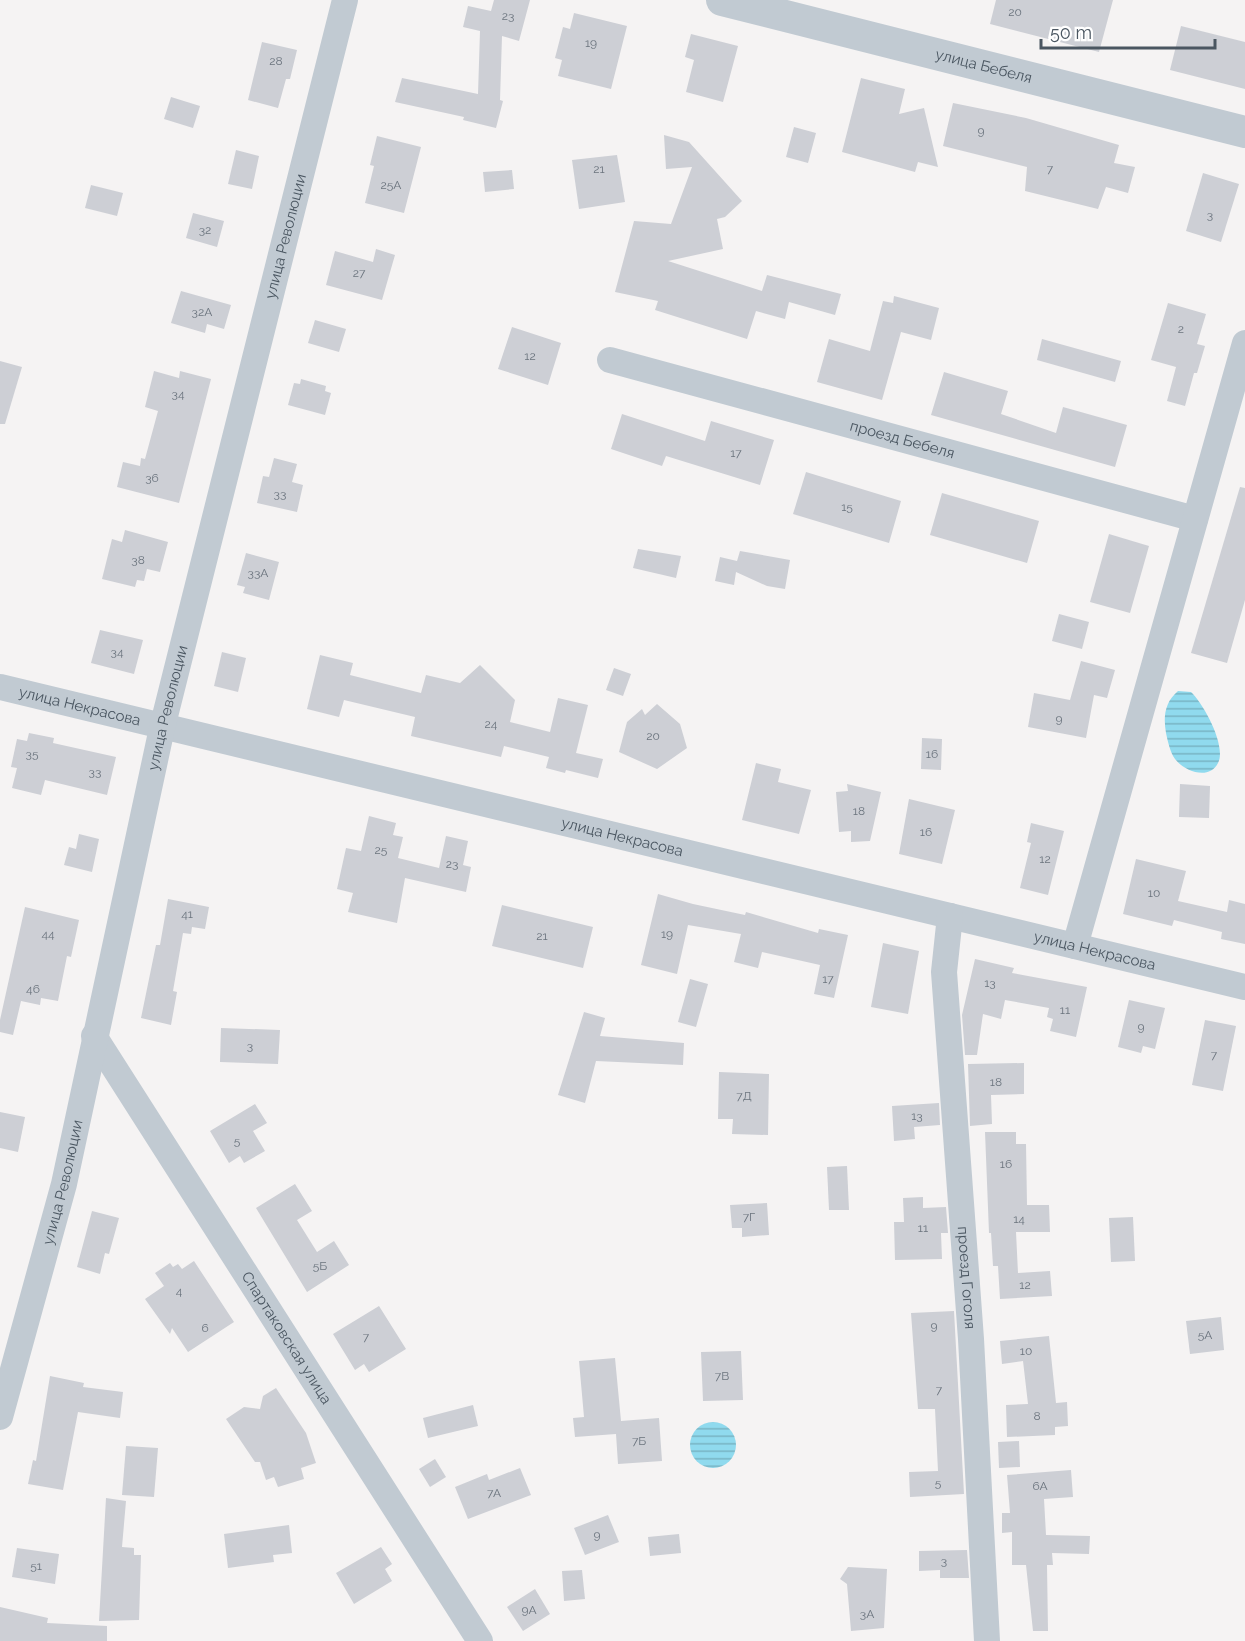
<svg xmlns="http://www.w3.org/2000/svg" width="1245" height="1641" font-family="Raleway,sans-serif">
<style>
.water{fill:url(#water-rules)}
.building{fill:#cdcfd5}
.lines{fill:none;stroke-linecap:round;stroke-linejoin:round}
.minor{stroke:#c1cad2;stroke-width:26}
.tertiary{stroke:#c1cad2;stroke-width:32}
.labels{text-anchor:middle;stroke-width:5;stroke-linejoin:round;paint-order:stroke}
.number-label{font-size:12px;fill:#6b747e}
.street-label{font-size:15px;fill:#4a5661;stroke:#fff}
</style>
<defs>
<pattern id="water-rules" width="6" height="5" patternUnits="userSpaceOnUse" patternTransform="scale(1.5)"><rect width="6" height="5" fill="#90daee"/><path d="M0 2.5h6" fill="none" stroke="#78b4c4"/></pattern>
</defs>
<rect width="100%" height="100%" fill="#f5f3f3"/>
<!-- water -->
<g class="water">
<path d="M1178 691 1191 692C1203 703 1227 746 1218 763 1209 781 1184 771 1175 759 1170 752 1168 742 1166 733 1163 716 1165 702 1178 691Z"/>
<circle cx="713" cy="1445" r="23"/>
</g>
<!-- building -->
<g class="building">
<path d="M494 0H530L519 41 502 36 500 100 503 101 496 128 463 120 464 117 395 102 402 78 478 94 480 31 463 27 468 6 491 11Z"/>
<path d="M996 0H1113L1099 52 990 24Z"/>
<path d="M574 13 627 26 611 89 558 76 562 60 555 58 563 27 570 29Z"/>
<path d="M1181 26 1245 42V89L1170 70Z"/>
<path d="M691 34 738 46 723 102 686 92 694 60 685 57Z"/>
<path d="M262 42 297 50 290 79H286L278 108 248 100Z"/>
<path d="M861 78 905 89 899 114 924 108 938 167 918 162 915 172 842 152Z"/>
<path d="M171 97 200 106 193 128 164 119Z"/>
<path d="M953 103 1026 118 1119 145 1114 163 1135 167 1128 193 1106 187 1098 209 1025 191 1027 167 943 146Z"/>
<path d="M794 127 816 133 808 163 786 157Z"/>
<path d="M664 135 689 142 742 201 725 217 717 219 723 249 668 261 762 291 767 275 841 294 835 315 789 302 785 319 756 311 747 339 655 310 658 301 615 292 634 221 671 224 692 167 666 169Z"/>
<path d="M377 136 421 147 404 213 365 203 374 166 370 165Z"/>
<path d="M236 150 259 156 252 189 228 184Z"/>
<path d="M617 155 625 202 579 209 572 160Z"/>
<path d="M512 170 514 189 485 192 483 172Z"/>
<path d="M1203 173 1239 184 1221 242 1186 231Z"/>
<path d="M91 185 123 193 117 216 85 208Z"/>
<path d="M193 213 224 221 217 247 186 238Z"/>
<path d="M376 249 395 255 382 300 326 285 335 251 373 262Z"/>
<path d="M181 291 231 305 224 329 207 324 205 333 171 323Z"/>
<path d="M894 296 939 308 931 340 901 332 882 400 817 382 829 339 870 351 883 301 893 303Z"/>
<path d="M1168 303 1206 314 1197 344 1205 346 1197 373H1194L1185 406 1167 401 1176 367 1151 360Z"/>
<path d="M315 320 346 329 339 352 308 343Z"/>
<path d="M512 327 561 343 548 385 498 369Z"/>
<path d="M1042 339 1121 361 1115 382 1037 360Z"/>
<path d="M0 361 22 367 5 424H0Z"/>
<path d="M154 371 179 378 180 371 211 379 179 503 117 487 123 462 140 466 141 458 145 459 158 411 145 407Z"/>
<path d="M944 372 1008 391 1001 414 1056 433 1063 407 1127 425 1115 467 931 415Z"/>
<path d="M301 379 326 386 325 391 331 393 325 415 288 405 294 383 300 384Z"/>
<path d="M622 414 705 441 711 421 774 440 760 485 666 456 662 466 611 449Z"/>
<path d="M274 458 297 464 292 482 303 485 297 512 257 503 263 476 269 477Z"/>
<path d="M806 472 901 501 889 543 793 514Z"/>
<path d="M1240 487 1245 488V600L1227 663 1191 653Z"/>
<path d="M942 493 1039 521 1027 563 930 535Z"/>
<path d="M125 530 168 542 160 572 147 569 144 581 137 580 135 587 102 579 112 539 122 542Z"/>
<path d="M1109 534 1149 546 1130 613 1090 602Z"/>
<path d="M638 549 681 556 676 578 633 568Z"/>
<path d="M740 551 790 560 785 589 767 586 736 572 734 585 715 581 720 557 737 561Z"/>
<path d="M246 553 279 562 269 600 243 593 245 587 237 585Z"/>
<path d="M1059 614 1089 622 1082 649 1052 641Z"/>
<path d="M100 630 143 640 134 674 91 663Z"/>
<path d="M222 652 246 658 238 692 214 686Z"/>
<path d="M320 655 353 663 350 675 421 693 426 675 460 683 480 665 515 700 510 722 550 732 558 698 588 705 576 753 603 759 598 778 566 770 565 773 546 768 549 757 504 746 501 757 411 736 415 717 344 700 339 717 307 709Z"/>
<path d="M1081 661 1115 670 1107 698 1094 695 1086 738 1028 727 1034 693 1070 700Z"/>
<path d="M614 668 631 674 623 696 606 690Z"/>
<path d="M657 704 680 724 687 748 657 769 619 752 627 722 642 709 645 715Z"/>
<path d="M29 733 54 738 53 743 116 757 107 795 45 780 41 795 12 788 17 768 11 767 17 739 27 741Z"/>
<path d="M922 738 942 739 941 770 921 769Z"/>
<path d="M756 763 781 769 778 782 811 790 799 834 742 820Z"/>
<path d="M847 784 881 792 870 841 851 842V831L839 832 836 792 848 791Z"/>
<path d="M1180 784 1210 786 1209 818 1179 817Z"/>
<path d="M909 799 955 810 942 864 899 854Z"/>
<path d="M369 816 396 823 393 835 403 837 398 858 439 868 446 836 468 841 463 865 471 867 466 892 405 878 397 923 348 912 353 893 337 889 346 848 361 851Z"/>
<path d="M1031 823 1064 831 1048 895 1020 888 1031 843 1027 842Z"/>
<path d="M79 834 99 839 92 872 64 865 69 847 76 849Z"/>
<path d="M1136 859 1186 871 1178 901 1227 912 1229 900 1245 904V944L1221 939 1222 932 1174 920 1172 926 1123 914Z"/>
<path d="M658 894 693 904 745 915 746 912 818 933 819 929 848 935 834 998 814 994 820 965 762 952 758 968 734 962 741 934 688 925 677 974 641 965Z"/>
<path d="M168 899 209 907 205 929 192 927 191 934 183 933 173 991 177 992 171 1025 141 1018 156 945H160Z"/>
<path d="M502 905 593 927 583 968 492 946Z"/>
<path d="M25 907 79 920 71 957 67 956 58 1001 41 998 40 1005 21 1001 13 1035 0 1032V1020Z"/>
<path d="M883 943 919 951 908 1014 871 1007Z"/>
<path d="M975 959 1014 968 1012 973 1087 987 1076 1037 1050 1031 1053 1019 1047 1017 1049 1008 1005 1000 1001 1019 983 1014 977 1055H965L962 1015Z"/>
<path d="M690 979 708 984 696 1027 678 1022Z"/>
<path d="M1129 1000 1165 1008 1155 1049 1143 1046 1141 1053 1118 1047Z"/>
<path d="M584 1012 605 1018 600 1036 684 1043 683 1065 596 1061 585 1103 558 1095Z"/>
<path d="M1205 1020 1236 1026 1223 1091 1192 1085Z"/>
<path d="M221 1028 280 1030 278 1064 220 1062Z"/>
<path d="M1024 1063V1094L991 1095 992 1124 970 1126 968 1064Z"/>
<path d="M719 1072 769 1074 768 1135 732 1134 733 1119H718Z"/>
<path d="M939 1103 940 1125 914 1127 915 1139 894 1141 892 1106Z"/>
<path d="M255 1104 267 1123 253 1131 265 1151 244 1163 240 1156 229 1163 210 1131Z"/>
<path d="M0 1112 25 1117 18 1152 0 1148Z"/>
<path d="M985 1132H1016V1144H1026L1027 1205H1049L1050 1232H1016L1018 1273 1050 1271 1052 1296 1000 1299 998 1266H993L991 1233H989Z"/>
<path d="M847 1166 849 1210H829L827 1167Z"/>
<path d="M295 1184 312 1211 297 1220 317 1252 334 1241 349 1265 307 1292 256 1208Z"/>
<path d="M923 1197V1208L946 1207 948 1233H941L942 1259 895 1260 894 1222H904L903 1198Z"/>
<path d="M767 1203 769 1235 742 1237V1228H732L730 1205Z"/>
<path d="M92 1211 119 1218 109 1254 105 1253 100 1274 77 1267Z"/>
<path d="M1133 1217 1135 1261 1111 1262 1109 1218Z"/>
<path d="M194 1261 234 1322 188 1352 172 1328 170 1334 145 1299 164 1286 155 1273 170 1263 173 1267 178 1264 182 1269Z"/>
<path d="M379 1306 406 1349 369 1372 364 1364 355 1370 333 1334Z"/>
<path d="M954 1311 964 1494 910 1497 909 1472 938 1471 935 1409H918L911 1313Z"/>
<path d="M1221 1317 1224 1350 1190 1354 1186 1321Z"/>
<path d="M1049 1336 1056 1403 1067 1402 1068 1426 1055 1427V1435L1007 1437 1006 1405 1028 1404 1023 1361 1002 1364 1000 1341Z"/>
<path d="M741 1351 743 1400 703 1401 701 1352Z"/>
<path d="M615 1358 621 1421 659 1418 662 1461 618 1464 616 1434 575 1437 573 1418 584 1417 579 1361Z"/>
<path d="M50 1376 84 1383 83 1387 123 1392 120 1418 78 1412 63 1490 28 1484 33 1460 36 1461Z"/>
<path d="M276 1388 306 1433 316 1463 301 1468 304 1479 278 1487 274 1477 266 1480 260 1462H255L226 1419 244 1407 260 1409 263 1396Z"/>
<path d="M473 1405 478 1426 428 1438 423 1418Z"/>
<path d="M1019 1441 1020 1467 999 1468 998 1442Z"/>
<path d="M126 1446 158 1448 154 1497 122 1495Z"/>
<path d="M435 1459 446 1477 430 1487 419 1469Z"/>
<path d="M520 1468 531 1495 468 1519 455 1487 487 1474 489 1480Z"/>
<path d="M1071 1470 1073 1497 1044 1499 1046 1535 1090 1536 1089 1554 1052 1553 1053 1565H1047L1048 1631H1033L1026 1565H1012V1532L1002 1533V1513H1010L1007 1475Z"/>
<path d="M106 1498 126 1501 122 1547 134 1548V1555H141L139 1620 99 1621Z"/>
<path d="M608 1515 619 1542 585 1555 574 1528Z"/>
<path d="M289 1525 292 1553 273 1555 274 1562 228 1568 224 1534Z"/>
<path d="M679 1534 681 1553 650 1556 648 1537Z"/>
<path d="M381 1547 392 1564 385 1569 392 1581 354 1604 336 1573Z"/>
<path d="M17 1548 59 1554 55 1584 12 1577Z"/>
<path d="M967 1550 969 1578H940V1570L919 1571V1551Z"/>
<path d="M848 1567 887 1569 884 1628 851 1631 847 1584 840 1579Z"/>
<path d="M582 1570 585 1599 564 1601 562 1571Z"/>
<path d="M535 1589 550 1614 523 1631 507 1607Z"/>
<path d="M0 1607 48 1618 47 1623 107 1626V1641H0Z"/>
</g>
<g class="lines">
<!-- minor -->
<g class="minor">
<path id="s1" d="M610 360 1195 519"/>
<path id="s2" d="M0 687 1245 987"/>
<path id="s3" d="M950 916 944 972 971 1339 987 1641"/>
<path d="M1075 946 1245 343"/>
<path id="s4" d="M94 1036 480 1641"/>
<path id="s5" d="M0 1417 64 1184 162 728 345 0"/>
</g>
<!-- tertiary -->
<path class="tertiary" id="s6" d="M722 0 1245 132"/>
</g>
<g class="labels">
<!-- number labels -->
<g class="number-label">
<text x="1015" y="16">20</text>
<text x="508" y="20">23</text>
<text x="591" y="47">19</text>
<text x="276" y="65">28</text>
<text x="981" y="135">9</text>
<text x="599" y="173">21</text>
<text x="1050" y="173">7</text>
<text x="391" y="189">25А</text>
<text x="1210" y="219">3</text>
<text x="205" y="234">32</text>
<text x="359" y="277">27</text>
<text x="202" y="316">32А</text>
<text x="1181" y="333">2</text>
<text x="530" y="360">12</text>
<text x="178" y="398">34</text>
<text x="736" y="457">17</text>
<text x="152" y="482">36</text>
<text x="280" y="498">33</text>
<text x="847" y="511">15</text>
<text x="138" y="564">38</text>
<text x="258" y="577">33А</text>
<text x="117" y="656">34</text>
<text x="1059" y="723">9</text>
<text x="491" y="728">24</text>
<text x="653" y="740">20</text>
<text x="32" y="758">35</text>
<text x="932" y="758">16</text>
<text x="95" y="776">33</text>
<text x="859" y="815">18</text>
<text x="926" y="836">16</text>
<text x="381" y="854">25</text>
<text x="1045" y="863">12</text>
<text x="452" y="868">23</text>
<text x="1154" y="897">10</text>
<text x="187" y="918">41</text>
<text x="48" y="938">44</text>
<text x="667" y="938">19</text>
<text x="542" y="940">21</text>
<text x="828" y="983">17</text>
<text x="990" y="987">13</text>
<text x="33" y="993">46</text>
<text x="1065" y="1014">11</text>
<text x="1141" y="1031">9</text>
<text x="250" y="1050">3</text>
<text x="1214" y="1059">7</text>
<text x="996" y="1086">18</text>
<text x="744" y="1100">7Д</text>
<text x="917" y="1120">13</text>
<text x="237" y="1145">5</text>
<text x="1006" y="1168">16</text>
<text x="749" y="1221">7Г</text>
<text x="1019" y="1223">14</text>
<text x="923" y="1232">11</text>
<text x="320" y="1270">5Б</text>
<text x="1025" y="1289">12</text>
<text x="179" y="1295">4</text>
<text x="934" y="1330">9</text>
<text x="205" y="1332">6</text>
<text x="1205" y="1339">5А</text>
<text x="366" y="1341">7</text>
<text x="1026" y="1355">10</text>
<text x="722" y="1380">7В</text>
<text x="939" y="1394">7</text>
<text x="1037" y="1420">8</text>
<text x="639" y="1445">7Б</text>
<text x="938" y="1487">5</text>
<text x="1040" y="1490">6А</text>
<text x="494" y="1497">7А</text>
<text x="597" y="1539">9</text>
<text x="944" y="1565">3</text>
<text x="36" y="1570">51</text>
<text x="529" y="1614">9А</text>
<text x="867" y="1618">3А</text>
</g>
<!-- street labels -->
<g class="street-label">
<text dy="5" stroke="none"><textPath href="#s6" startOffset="270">улица Бебеля</textPath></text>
<text dy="5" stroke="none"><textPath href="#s5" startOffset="1215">улица Революции</textPath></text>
<text dy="5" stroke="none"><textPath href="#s1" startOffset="303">проезд Бебеля</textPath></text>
<text dy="5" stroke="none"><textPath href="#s2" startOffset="82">улица Некрасова</textPath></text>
<text dy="5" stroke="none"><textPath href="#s5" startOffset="729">улица Революции</textPath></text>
<text dy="5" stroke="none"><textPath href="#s2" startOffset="640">улица Некрасова</textPath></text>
<text dy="5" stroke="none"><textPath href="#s2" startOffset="1126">улица Некрасова</textPath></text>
<text dy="5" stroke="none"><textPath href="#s5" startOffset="243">улица Революции</textPath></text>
<text dy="5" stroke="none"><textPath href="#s3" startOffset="363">проезд Гоголя</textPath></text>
<text dy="5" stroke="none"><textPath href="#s4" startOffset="358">Спартаковская улица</textPath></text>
</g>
</g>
<!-- scale -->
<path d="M1041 39v9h174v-9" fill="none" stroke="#4a5661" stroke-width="3"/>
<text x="1050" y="39" font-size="18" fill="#4a5661" stroke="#ffffff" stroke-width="4.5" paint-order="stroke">50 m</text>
</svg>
